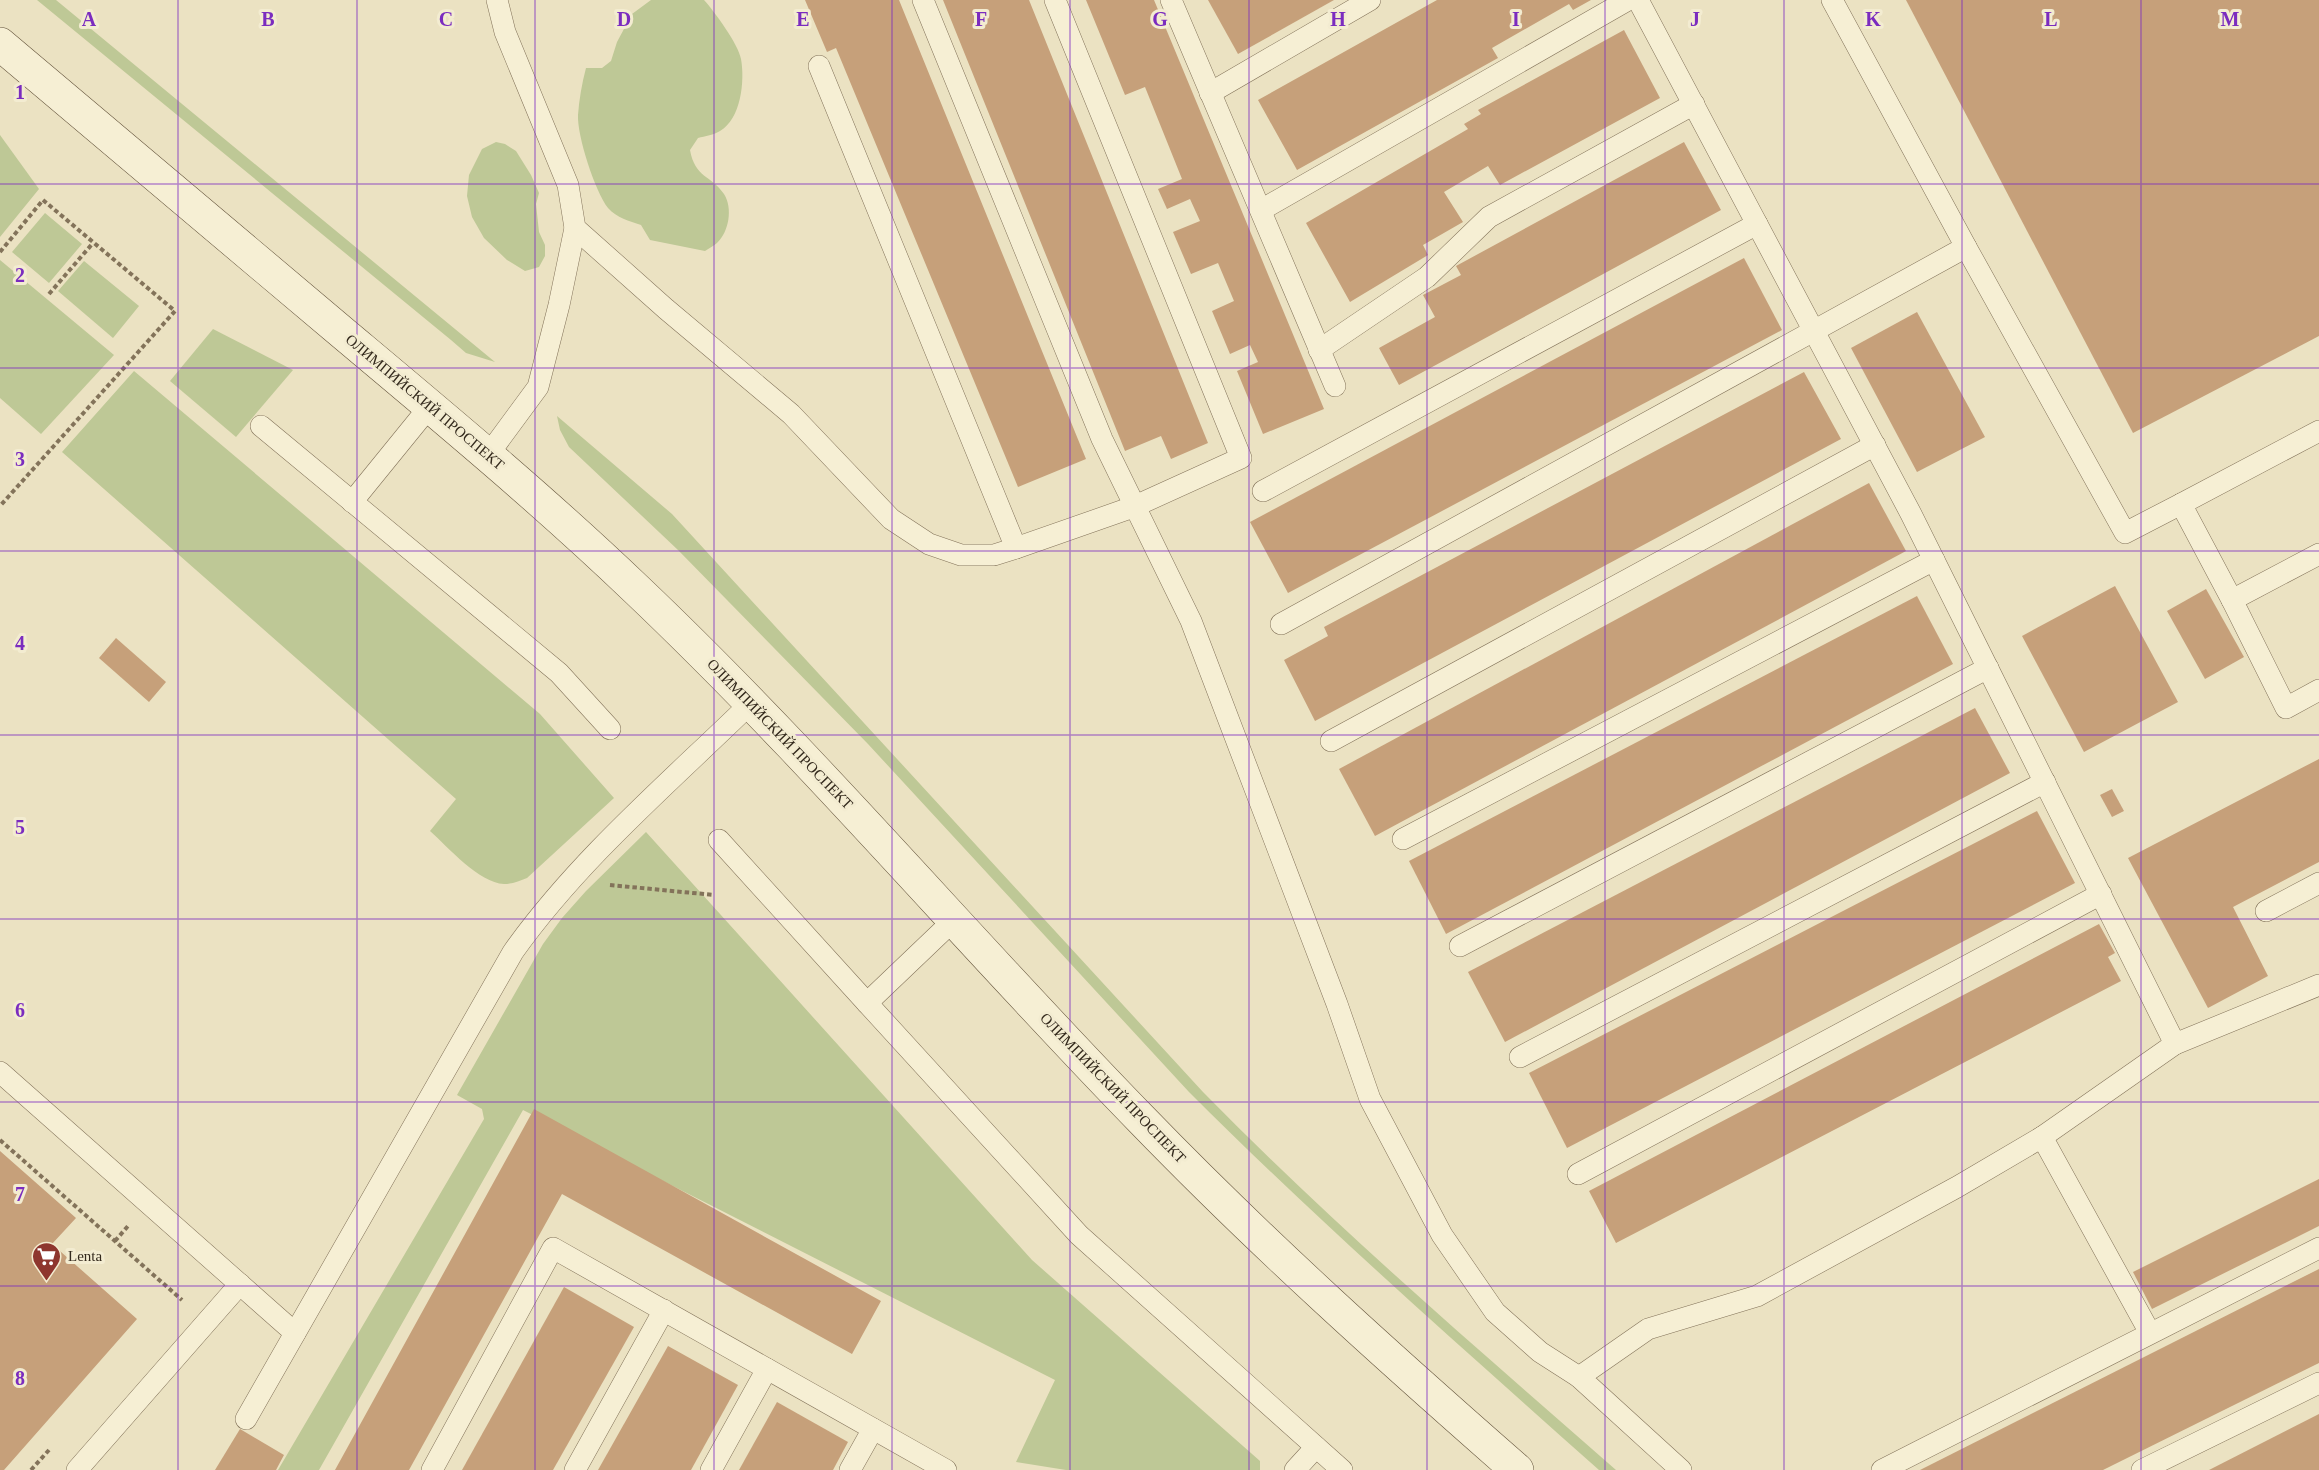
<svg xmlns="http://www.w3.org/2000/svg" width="2319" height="1470" font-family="'Times New Roman',serif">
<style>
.green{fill:#bec896}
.building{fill:#c6a07a}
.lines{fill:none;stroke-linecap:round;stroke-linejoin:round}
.lane-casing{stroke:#83735a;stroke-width:22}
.secondary-casing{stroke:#65553d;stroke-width:34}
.path{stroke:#83735a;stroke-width:4;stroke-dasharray:4.5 3;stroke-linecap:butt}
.lane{stroke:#f6efd4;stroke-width:21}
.secondary{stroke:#f6efd4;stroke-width:33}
.grid{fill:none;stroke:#7b2cbf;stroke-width:1.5;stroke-opacity:0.55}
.labels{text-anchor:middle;stroke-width:6;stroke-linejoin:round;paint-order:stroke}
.street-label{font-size:15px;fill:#342a1d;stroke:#f3ecd1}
.poi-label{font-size:15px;fill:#342a1d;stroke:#f3ecd1;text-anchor:start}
.grid-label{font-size:20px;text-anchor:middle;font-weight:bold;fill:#7b2cbf;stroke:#f3ecd1;stroke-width:6;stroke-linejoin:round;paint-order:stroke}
</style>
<rect width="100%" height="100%" fill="#ebe2c2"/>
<!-- green -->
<g class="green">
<path d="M37 0H56L495 362 466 353 451 340Z"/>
<path d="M651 0H704C714 11 739 45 741 59 745 81 741 119 720 131 714 135 705 136 698 138L690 150C695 178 711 175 724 194 733 208 729 232 717 243 714 246 709 248 705 251L650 240 641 225C629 221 617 218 608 208 595 191 577 136 578 115 579 100 582 83 586 68H602L611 61 617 42 632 14Z"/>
<path d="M0 135 39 189 0 237Z"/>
<path d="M496 142 505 144 516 151 531 175 539 193 536 204 539 232 545 245V256L539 267 525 271 507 260 484 238 472 217 467 196 469 175 482 149Z"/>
<path d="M45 213 82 244 49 283 12 252Z"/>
<path d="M0 260 114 355 41 434 0 398Z"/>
<path d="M84 261 139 306 113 338 58 291Z"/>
<path d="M213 329 293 370 236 437 170 381Z"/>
<path d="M134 371 540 714 614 798 527 878C520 881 512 884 504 884 479 883 448 847 430 831L456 799 62 452Z"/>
<path d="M557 416 672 514 1203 1092C1334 1226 1476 1347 1616 1470H1599C1460 1346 1321 1224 1189 1092L868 744 678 550 569 447 560 430Z"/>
<path d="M646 832 1032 1260 1260 1461V1470H1066L1016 1462 1055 1380 523 1110 319 1470H278L484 1119 482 1109 457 1095 543 944 562 918 586 891Z"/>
</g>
<!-- building -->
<g class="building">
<path d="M805 0H899L1086 459 1018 487 836 48 827 52Z"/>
<path d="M943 0H1029L1208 443 1171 459 1161 436 1125 451Z"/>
<path d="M1086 0H1154L1324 409 1263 434 1237 371 1258 362 1250 345 1230 354 1212 311 1234 301 1218 263 1191 274 1173 232 1200 221 1190 199 1167 209 1158 189 1182 179 1145 87 1125 95Z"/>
<path d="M1208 0H1334L1238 54Z"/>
<path d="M1437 0H1591L1573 10 1569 4 1492 48 1498 58 1297 170 1258 100Z"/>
<path d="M1906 0H2319V336L2133 433Z"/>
<path d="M1624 30 1660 98 1500 185 1488 166 1444 192 1463 222 1423 245 1428 255 1350 302 1306 223 1468 129 1464 124 1481 114 1478 110Z"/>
<path d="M1684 142 1721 210 1399 385 1379 348 1435 317 1423 295 1461 275 1456 266Z"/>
<path d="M1744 258 1782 330 1288 593 1250 522Z"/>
<path d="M1917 312 1985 437 1917 472 1851 348Z"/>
<path d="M1804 372 1841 439 1315 721 1284 660 1328 636 1324 627Z"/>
<path d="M1869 483 1906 551 1375 836 1339 769Z"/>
<path d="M2115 586 2178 702 2084 752 2022 636Z"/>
<path d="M2206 589 2244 657 2205 679 2167 611Z"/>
<path d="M1917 596 1953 664 1446 934 1409 861Z"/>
<path d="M116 638 166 682 149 702 99 658Z"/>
<path d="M1975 708 2010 773 1505 1042 1468 972Z"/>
<path d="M2319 759V862L2233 907 2268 976 2208 1008 2128 858Z"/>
<path d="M2112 789 2124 811 2112 817 2100 795Z"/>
<path d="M2037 811 2075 883 1567 1148 1529 1073Z"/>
<path d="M2099 924 2115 953 2108 957 2121 981 1616 1243 1589 1191Z"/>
<path d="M534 1109 881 1301 852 1354 562 1194 409 1470H335Z"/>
<path d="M0 1151 76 1218 52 1244 137 1319 4 1470H0Z"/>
<path d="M2319 1179V1226L2152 1309 2133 1272Z"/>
<path d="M2319 1269V1363L2103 1470H1920Z"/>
<path d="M564 1287 634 1327 553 1470H462Z"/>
<path d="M668 1346 738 1385 691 1470H598Z"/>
<path d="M777 1402 848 1442 833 1470H739Z"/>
<path d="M2319 1414V1470H2209Z"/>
<path d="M240 1429 284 1455 276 1470H215Z"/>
</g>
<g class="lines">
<defs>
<g id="lane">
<path d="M497 0 505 32 568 185 575 228 666 309 791 414 891 519 929 544 961 555H994L1016 548"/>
<path d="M923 0 1102 439 1191 621 1337 1004 1370 1099 1442 1235 1495 1312 1540 1352 1579 1377"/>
<path d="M1171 0 1335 386"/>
<path d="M1638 0 1911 514 2175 1044"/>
<path d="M1832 0 1966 247"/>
<path d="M819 66 1016 548 1133 507 1241 458 1055 0"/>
<path d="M1210 93 1370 0"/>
<path d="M1261 210 1628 0"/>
<path d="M1319 350 1427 277 1489 217 1694 104"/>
<path d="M261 426 559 673 610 729"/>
<path d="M2319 431 2181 504 2232 600 2286 708 2319 690"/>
<path d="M488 455 538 387 559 305 575 228"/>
<path d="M1263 491 1757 224"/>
<path d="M352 502 430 406"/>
<path d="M2232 600 2319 554"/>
<path d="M1281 624 1966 247 2125 533 2181 504"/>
<path d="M1331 741 1875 445"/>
<path d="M1403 839 1934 560"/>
<path d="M719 840 867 1003"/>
<path d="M2266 911 2319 883"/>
<path d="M955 919 867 1003 1079 1235 1342 1470"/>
<path d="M1460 946 1988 668"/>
<path d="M1520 1057 2045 782"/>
<path d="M0 1072 295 1333"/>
<path d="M2042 1137 2150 1333"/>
<path d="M1578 1174 2101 894"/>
<path d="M246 1419 513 952C579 859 670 782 752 702"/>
<path d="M77 1470 240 1284"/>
<path d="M432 1470 553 1248 946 1470"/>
<path d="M575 1470 664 1310"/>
<path d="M711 1470 767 1369"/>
<path d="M850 1470 873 1429"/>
<path d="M1295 1470 1316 1447"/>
<path d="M1681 1470 1579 1377 1648 1329 1757 1296 1957 1187 2042 1137 2175 1044 2319 985"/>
<path d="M1882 1470 2319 1248"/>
<path d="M2142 1470 2319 1383"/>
</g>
<path id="secondary" d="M0 44C115 141 230 237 344 334 443 417 543 500 636 589 814 758 971 945 1142 1120 1261 1243 1388 1357 1517 1470"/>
</defs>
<!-- lane casing -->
<use href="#lane" class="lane-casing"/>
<!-- secondary casing -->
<use href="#secondary" class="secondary-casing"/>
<!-- path -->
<g class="path">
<path d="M0 252 43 200 175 311 0 506"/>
<path d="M49 294 93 243"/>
<path d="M610 885 714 895"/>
<path d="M0 1140 182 1300"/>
<path d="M115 1241 128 1226"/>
<path d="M31 1470 49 1450"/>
</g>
<!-- lane -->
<use href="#lane" class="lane"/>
<!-- secondary -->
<use href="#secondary" class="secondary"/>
</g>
<!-- grid -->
<path class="grid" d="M178 0V1470M357 0V1470M535 0V1470M714 0V1470M892 0V1470M1070 0V1470M1249 0V1470M1427 0V1470M1605 0V1470M1784 0V1470M1962 0V1470M2141 0V1470M0 184H2319M0 368H2319M0 551H2319M0 735H2319M0 919H2319M0 1102H2319M0 1286H2319"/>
<!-- icons -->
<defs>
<symbol id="supermarket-pin" viewBox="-11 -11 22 30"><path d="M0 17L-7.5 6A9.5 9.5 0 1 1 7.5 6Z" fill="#8e362e" stroke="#f3ecd1"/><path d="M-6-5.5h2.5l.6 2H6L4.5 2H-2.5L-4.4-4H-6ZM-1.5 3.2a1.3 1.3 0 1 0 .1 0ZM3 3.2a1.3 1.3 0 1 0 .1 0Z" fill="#fff"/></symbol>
</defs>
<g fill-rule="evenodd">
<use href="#supermarket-pin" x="30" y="1240" width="33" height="45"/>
</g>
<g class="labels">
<!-- street labels -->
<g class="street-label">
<text transform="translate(425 402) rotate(40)" y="5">ОЛИМПИЙСКИЙ ПРОСПЕКТ</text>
<text transform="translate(780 734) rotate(46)" y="5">ОЛИМПИЙСКИЙ ПРОСПЕКТ</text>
<text transform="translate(1113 1088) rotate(46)" y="5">ОЛИМПИЙСКИЙ ПРОСПЕКТ</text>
</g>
<!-- poi labels -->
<g class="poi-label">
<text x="68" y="1261">Lenta</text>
</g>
</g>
<g class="grid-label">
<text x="89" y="26">A</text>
<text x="268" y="26">B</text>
<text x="446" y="26">C</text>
<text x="624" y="26">D</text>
<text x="803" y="26">E</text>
<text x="981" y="26">F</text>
<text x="1160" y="26">G</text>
<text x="1338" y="26">H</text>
<text x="1516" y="26">I</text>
<text x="1695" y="26">J</text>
<text x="1873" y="26">K</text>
<text x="2051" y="26">L</text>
<text x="2230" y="26">M</text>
<text x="20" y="99">1</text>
<text x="20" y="282">2</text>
<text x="20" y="466">3</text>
<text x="20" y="650">4</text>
<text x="20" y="834">5</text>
<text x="20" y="1017">6</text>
<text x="20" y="1201">7</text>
<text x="20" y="1385">8</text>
</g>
</svg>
